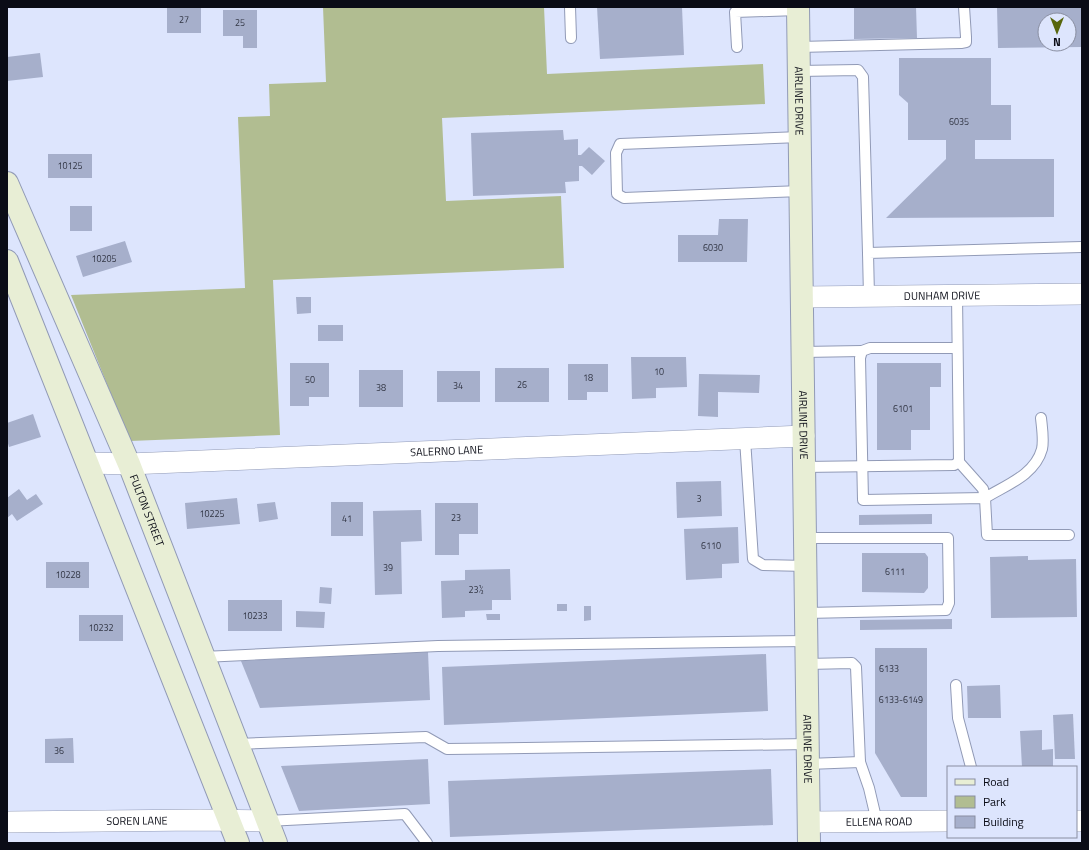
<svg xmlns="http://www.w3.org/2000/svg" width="1089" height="850" font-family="'Titillium Web',sans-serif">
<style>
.green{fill:#b1bd91}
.building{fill:#a6afcb;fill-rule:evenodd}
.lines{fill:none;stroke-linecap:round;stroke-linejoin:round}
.lane-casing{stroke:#919ab6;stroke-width:12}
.street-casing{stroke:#919ab6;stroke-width:22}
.secondary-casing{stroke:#919ab6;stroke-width:24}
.lane{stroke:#fff;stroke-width:10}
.street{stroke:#fff;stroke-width:21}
.secondary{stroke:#e8eed5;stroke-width:22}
.labels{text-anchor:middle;stroke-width:3.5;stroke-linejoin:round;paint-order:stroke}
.number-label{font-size:9px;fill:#313543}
.street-label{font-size:11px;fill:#0a0c16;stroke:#dde5fd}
</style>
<rect width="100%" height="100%" fill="#dde5fd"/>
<!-- green -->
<path class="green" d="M323 7H544L547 74 763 64 765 104 442 118 446 201 561 196 564 268 273 280 280 435 130 441 71 295 245 288 238 117 270 116 269 84 326 82Z"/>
<!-- building -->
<g class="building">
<rect x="167" y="7" width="34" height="26"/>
<path d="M597 7H682L684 55 600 59Z"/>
<path d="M854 7H916L917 38 854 39Z"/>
<path d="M997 7H1082V47L998 48ZM1045 20H1069V44H1045Z"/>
<path d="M223 10H257V48H243V36H223Z"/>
<path d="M40 53 43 77 7 81V57Z"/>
<path d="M899 58H991V105H1011V140H975V159H1054V217L886 218 946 159V140H908V103L899 95Z"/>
<path d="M563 130 564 140 578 139V155H581L589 147 605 161 592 175 582 166H579V181L565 182 566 193 473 196 471 133Z"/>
<rect x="48" y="154" width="44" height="24"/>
<rect x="70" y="206" width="22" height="25"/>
<path d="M719 219H748L747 262H678V235H718Z"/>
<path d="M125 241 132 262 83 277 76 256Z"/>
<path d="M296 297H311V313L297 314Z"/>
<rect x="318" y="325" width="25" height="16"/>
<path d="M631 357H686L687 387 656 388V398L632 399Z"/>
<path d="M290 363H329V397H309V406H290Z"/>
<path d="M877 363H941V387H930V430H911V450H877Z"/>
<path d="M568 364H608V392H587V400H568Z"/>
<rect x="495" y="368" width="54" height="34"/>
<rect x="359" y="370" width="44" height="37"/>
<rect x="437" y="371" width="43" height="31"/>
<path d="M699 374 760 375 759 393 718 392V417L698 416Z"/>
<path d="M33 414 41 437 9 447 7 440V423Z"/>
<path d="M721 481 722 516 677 518 676 482Z"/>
<path d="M19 489 27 500 36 494 43 504 17 521 12 514 7 518V498Z"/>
<path d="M237 498 240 524 187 529 185 503Z"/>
<path d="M275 502 278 519 259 522 257 504Z"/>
<rect x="331" y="502" width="32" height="34"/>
<path d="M435 503H478V534H459V555H435Z"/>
<path d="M421 510 422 541 401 542 402 594 375 595 373 511Z"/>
<path d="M932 514V524L859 525V515Z"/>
<path d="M738 527 739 563 722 564V578L686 580 684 529Z"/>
<path d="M862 553H925L928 557V588L924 593 862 592Z"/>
<path d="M1028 556V560L1076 559 1077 617 991 618 990 557Z"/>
<rect x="46" y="562" width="43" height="26"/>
<path d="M510 569 511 600H492V610L465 611V617L442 618 441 581 465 580V570Z"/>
<path d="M320 587 332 588 331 604 319 603Z"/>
<rect x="228" y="600" width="54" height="31"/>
<rect x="557" y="604" width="10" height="7"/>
<path d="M584 606H591V620L584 621Z"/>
<path d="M296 611 325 612 324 628 296 627Z"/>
<path d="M486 614H500V620H487Z"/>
<rect x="79" y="615" width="44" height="26"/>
<path d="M952 619V629L860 630V620Z"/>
<path d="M875 648H927V797H901L875 753Z"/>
<path d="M428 652 430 700 260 708 241 661Z"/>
<path d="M766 654 768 711 444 725 442 667Z"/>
<path d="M1000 685 1001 718H968L967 686Z"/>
<path d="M1073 714 1075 759H1055L1053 715Z"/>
<path d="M1042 730V750L1053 749V767H1022L1020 731Z"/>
<path d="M73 738 74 763H45V739Z"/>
<path d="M428 759 430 804 299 811 281 766Z"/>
<path d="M771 769 773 825 450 837 448 781Z"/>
</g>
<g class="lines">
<defs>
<g id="lane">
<path d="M570 7 571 38"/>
<path d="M737 47 735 12 798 10"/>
<path d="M799 47 961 43 966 42V37L964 7"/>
<path d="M799 71 858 70 863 77 868 253"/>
<path d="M800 137 620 144 616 153 617 194 624 198 801 191"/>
<path d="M957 295 959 462"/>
<path d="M869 296 868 253 1082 247"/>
<path d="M956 348H870L862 351 860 358 863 500 985 498 987 535H1069"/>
<path d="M803 352 862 351"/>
<path d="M745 439 753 559 763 565 806 566"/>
<path d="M959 462 983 489 985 498C1006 485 1035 475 1042 449 1044 440 1042 428 1041 418"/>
<path d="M804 467 954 465 959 462"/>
<path d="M805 538H948L949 603 946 610 806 613"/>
<path d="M203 657 438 646 807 641"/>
<path d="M807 664 852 663 856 667 860 762 869 788 877 822"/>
<path d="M956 685 958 718 971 767"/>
<path d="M237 744 426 737 447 749 808 744"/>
<path d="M808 764 860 762"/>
<path d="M267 821 405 814 427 843"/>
</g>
<g id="street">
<path id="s1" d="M802 297 1082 294"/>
<path id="s2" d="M89 463 129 464 804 436"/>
<path d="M1076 821H1082"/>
<path id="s3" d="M7 822 200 820 267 821"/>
<path id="s4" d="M809 822 948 821"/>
</g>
<g id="secondary">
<path id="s5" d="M798 7 809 843"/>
<path id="s6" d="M7 183 129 464 276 843"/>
<path d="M7 261 238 843"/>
</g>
</defs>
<!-- lane casing -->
<use href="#lane" class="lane-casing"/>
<!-- street casing -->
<use href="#street" class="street-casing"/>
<!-- secondary casing -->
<use href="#secondary" class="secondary-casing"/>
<!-- lane -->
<use href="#lane" class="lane"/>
<!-- street -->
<use href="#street" class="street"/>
<!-- secondary -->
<use href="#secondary" class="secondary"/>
</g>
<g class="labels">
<!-- number labels -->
<g class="number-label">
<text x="184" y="23">27</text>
<text x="240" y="26">25</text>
<text x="959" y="125">6035</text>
<text x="70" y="169">10125</text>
<text x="713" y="251">6030</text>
<text x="104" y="262">10205</text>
<text x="659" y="375">10</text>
<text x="588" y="381">18</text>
<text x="310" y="383">50</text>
<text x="522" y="388">26</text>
<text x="458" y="389">34</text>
<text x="381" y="391">38</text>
<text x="903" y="412">6101</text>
<text x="699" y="502">3</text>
<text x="212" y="517">10225</text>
<text x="456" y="521">23</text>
<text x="347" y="522">41</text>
<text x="711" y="549">6110</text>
<text x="388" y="571">39</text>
<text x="895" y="575">6111</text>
<text x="68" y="578">10228</text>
<text x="476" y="593">23½</text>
<text x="255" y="619">10233</text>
<text x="101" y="631">10232</text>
<text x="889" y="672">6133</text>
<text x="901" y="703">6133-6149</text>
<text x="59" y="754">36</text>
</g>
<!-- street labels -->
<g class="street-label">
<text dy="4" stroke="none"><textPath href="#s5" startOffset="94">AIRLINE DRIVE</textPath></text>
<text dy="4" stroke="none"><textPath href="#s1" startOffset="140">DUNHAM DRIVE</textPath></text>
<text dy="4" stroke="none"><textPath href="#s5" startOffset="418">AIRLINE DRIVE</textPath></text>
<text dy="4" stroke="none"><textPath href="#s2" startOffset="358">SALERNO LANE</textPath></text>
<text dy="4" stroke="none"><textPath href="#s6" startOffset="356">FULTON STREET</textPath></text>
<text dy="4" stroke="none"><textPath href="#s5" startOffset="742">AIRLINE DRIVE</textPath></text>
<text dy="4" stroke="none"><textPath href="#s3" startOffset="130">SOREN LANE</textPath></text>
<text dy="4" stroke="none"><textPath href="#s4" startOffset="70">ELLENA ROAD</textPath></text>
</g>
</g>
<!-- border -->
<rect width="1089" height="850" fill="none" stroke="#0a0c16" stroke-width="16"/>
<!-- legend -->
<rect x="947" y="766" width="130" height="72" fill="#dde5fd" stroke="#898ea1"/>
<rect x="955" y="779" width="20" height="6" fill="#e8eed5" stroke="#898ea1"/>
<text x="983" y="786" font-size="12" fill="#0a0c16">Road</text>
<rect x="955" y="796" width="20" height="12" fill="#b1bd91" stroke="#898ea1"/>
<text x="983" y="806" font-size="12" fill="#0a0c16">Park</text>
<rect x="955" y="816" width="20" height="12" fill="#a6afcb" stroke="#898ea1"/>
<text x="983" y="826" font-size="12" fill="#0a0c16">Building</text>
<!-- north arrow -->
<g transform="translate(1057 32) rotate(180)"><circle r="19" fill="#dde5fd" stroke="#898ea1"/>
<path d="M0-3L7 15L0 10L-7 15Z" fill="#57660d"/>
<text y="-6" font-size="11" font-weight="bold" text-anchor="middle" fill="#0a0c16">N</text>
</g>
</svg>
